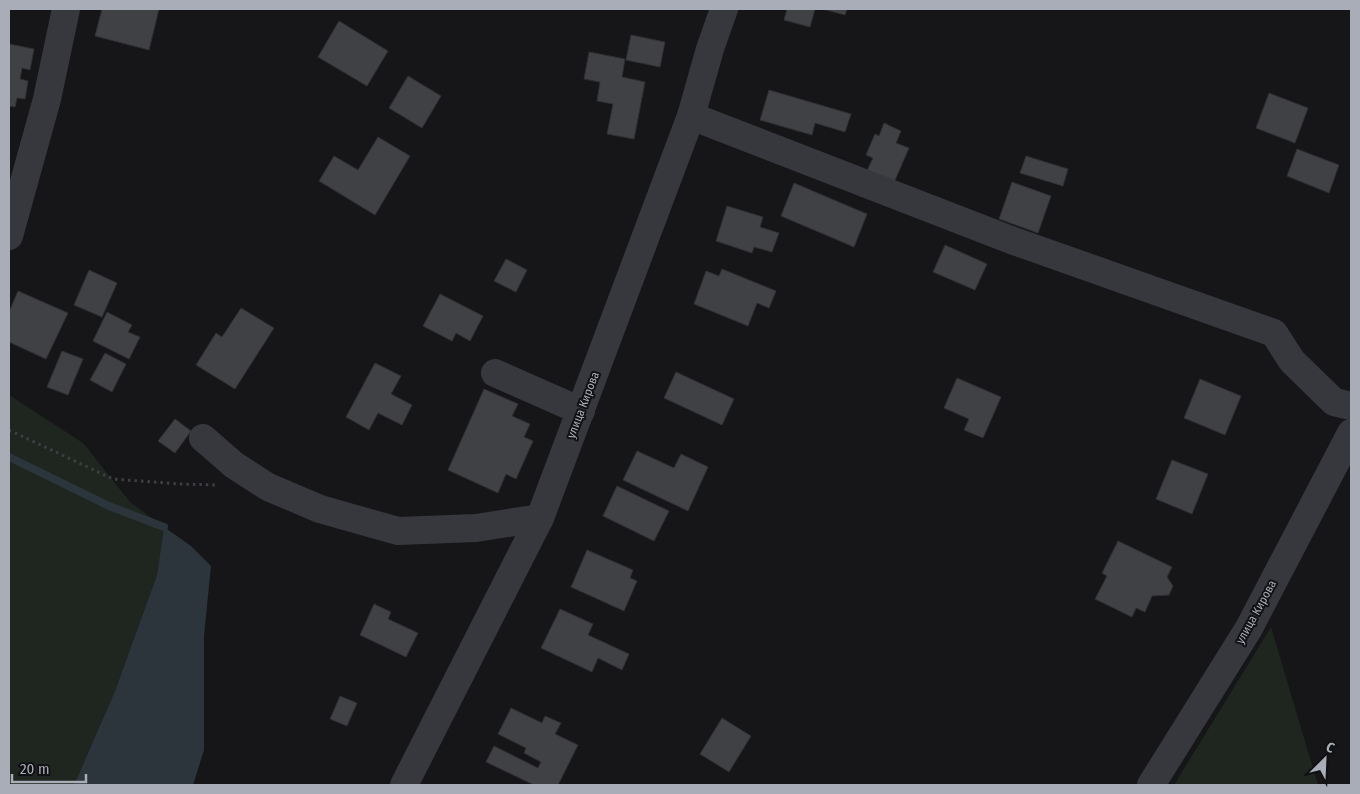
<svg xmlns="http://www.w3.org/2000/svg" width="1360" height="794" font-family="'Fira Sans Condensed',sans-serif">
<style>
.green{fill:#1e261f}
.water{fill:#2c353c}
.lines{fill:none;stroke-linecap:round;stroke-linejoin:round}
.stream{stroke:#2c353c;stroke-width:8}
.building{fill:#404145;stroke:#303034}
.path{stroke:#3d3f44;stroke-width:3;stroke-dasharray:2.5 4;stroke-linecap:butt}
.minor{stroke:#37383d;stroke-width:28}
.labels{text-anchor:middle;stroke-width:4;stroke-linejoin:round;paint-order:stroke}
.street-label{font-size:12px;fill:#a8adb8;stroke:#111113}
</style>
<rect width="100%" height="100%" fill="#161618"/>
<!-- green -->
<g class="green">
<path d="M9 395 83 443 130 502 164 527 157 575 115 691 74 785H9Z"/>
<path d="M1271 627 1318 785H1174Z"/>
</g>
<!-- water -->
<path class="water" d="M164 527 191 546 211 566 204 636V750L193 785H74L115 691 157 575Z"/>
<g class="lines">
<!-- stream -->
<path class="stream" d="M9 457 109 506 164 527"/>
</g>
<!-- building -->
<g class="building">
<path d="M102 9H159L149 50 95 36Z"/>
<path d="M787 9H815L810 27 784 20Z"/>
<path d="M823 9H847L845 15Z"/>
<path d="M339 21 388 51 367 86 318 57Z"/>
<path d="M631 35 665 42 660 67 626 60Z"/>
<path d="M9 44 34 49 30 70 22 68 20 79 28 81 25 99 17 98 15 107 9 106Z"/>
<path d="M589 52 625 59 622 77 645 82 634 139 607 134 613 104 597 101 600 82 584 79Z"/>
<path d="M408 76 441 96 422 128 389 108Z"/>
<path d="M769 90 851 114 845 132 815 123 812 135 760 120Z"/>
<path d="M1269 93 1308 108 1295 143 1256 128Z"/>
<path d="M884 123 901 131 896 143 909 148 892 187 865 175 873 158 866 155 875 134 879 136Z"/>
<path d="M378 137 410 156 375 215 319 181 334 156 358 170Z"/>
<path d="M1297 149 1339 165 1329 193 1287 176Z"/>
<path d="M1026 156 1068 169 1063 186 1020 173Z"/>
<path d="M1012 182 1051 196 1038 233 999 219Z"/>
<path d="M794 183 867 214 854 247 781 216Z"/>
<path d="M727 206 763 217 760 227 779 233 772 252 754 247 752 253 716 241Z"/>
<path d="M945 245 987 264 975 290 933 272Z"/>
<path d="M506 259 527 270 516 292 494 281Z"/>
<path d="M722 269 776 291 769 308 757 303 748 326 694 304 706 271 719 276Z"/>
<path d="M89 270 117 283 102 317 74 305Z"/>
<path d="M18 291 68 313 46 359 9 342V312Z"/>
<path d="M440 294 483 316 470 341 456 333 452 341 423 326Z"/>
<path d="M241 308 274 328 235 389 196 365 216 333 222 337Z"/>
<path d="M107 312 132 325 128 332 140 337 129 359 93 341Z"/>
<path d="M62 351 83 359 68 395 47 387Z"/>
<path d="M105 353 126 364 112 392 90 380Z"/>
<path d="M375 363 401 376 391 394 412 405 402 425 378 413 369 430 346 417Z"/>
<path d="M676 372 734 399 722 425 664 398Z"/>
<path d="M957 378 1001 397 983 438 964 430 969 419 944 408Z"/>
<path d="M1200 379 1241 396 1225 435 1184 418Z"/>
<path d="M484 389 518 404 512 416 530 424 524 437 533 441 516 479 506 474 498 493 448 470Z"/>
<path d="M175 419 191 431 175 453 158 441Z"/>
<path d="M637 451 674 468 681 454 708 467 688 511 623 480Z"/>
<path d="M1172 460 1208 474 1192 514 1156 499Z"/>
<path d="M617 486 669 511 654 541 603 516Z"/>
<path d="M1118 541 1172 567 1167 577 1173 586 1169 595 1152 596 1145 612 1136 608 1132 617 1095 599 1107 576 1102 573Z"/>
<path d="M587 550 633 570 630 578 637 581 624 611 571 587Z"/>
<path d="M374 604 391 612 388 619 418 633 406 657 360 635Z"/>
<path d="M560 609 593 624 588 635 629 654 622 670 598 658 592 672 541 648Z"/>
<path d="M340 696 357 703 347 726 330 719Z"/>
<path d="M511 708 542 723 545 716 561 723 555 734 578 745 558 785H534L486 762 494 746 538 768 541 762 524 753 526 748 498 734Z"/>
<path d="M722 718 751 736 729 772 700 754Z"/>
</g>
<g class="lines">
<!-- path -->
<path class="path" d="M9 430 113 479 179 484 217 485"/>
<!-- minor -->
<g class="minor">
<path d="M691 116 1011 240 1274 333 1292 361 1334 402 1351 406"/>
<path d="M9 236 47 99 66 9"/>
<path d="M495 373 581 411"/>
<path d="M203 438 234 465 268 487 320 509 398 531 476 528 540 518"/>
<path d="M404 785 540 518 691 116 710 49 724 9"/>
<path d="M1151 785 1249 628 1351 433"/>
</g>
</g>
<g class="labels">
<!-- street labels -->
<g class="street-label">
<text transform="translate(583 405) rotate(-69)" y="4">улица Кирова</text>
<text transform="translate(1256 612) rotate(-61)" y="4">улица Кирова</text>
</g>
</g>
<!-- border -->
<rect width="1360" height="794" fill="none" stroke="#a8adb8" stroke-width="20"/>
<!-- north arrow -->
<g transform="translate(1325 759) rotate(24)" stroke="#111113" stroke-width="4" paint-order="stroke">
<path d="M0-4L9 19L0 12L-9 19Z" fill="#a8adb8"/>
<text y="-8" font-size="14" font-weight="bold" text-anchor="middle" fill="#a8adb8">С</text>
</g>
<!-- scale -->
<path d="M12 774v8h74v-8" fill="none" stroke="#a8adb8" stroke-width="2.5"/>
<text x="20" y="774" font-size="15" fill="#a8adb8" stroke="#111113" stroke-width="4" paint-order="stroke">20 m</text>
</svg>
